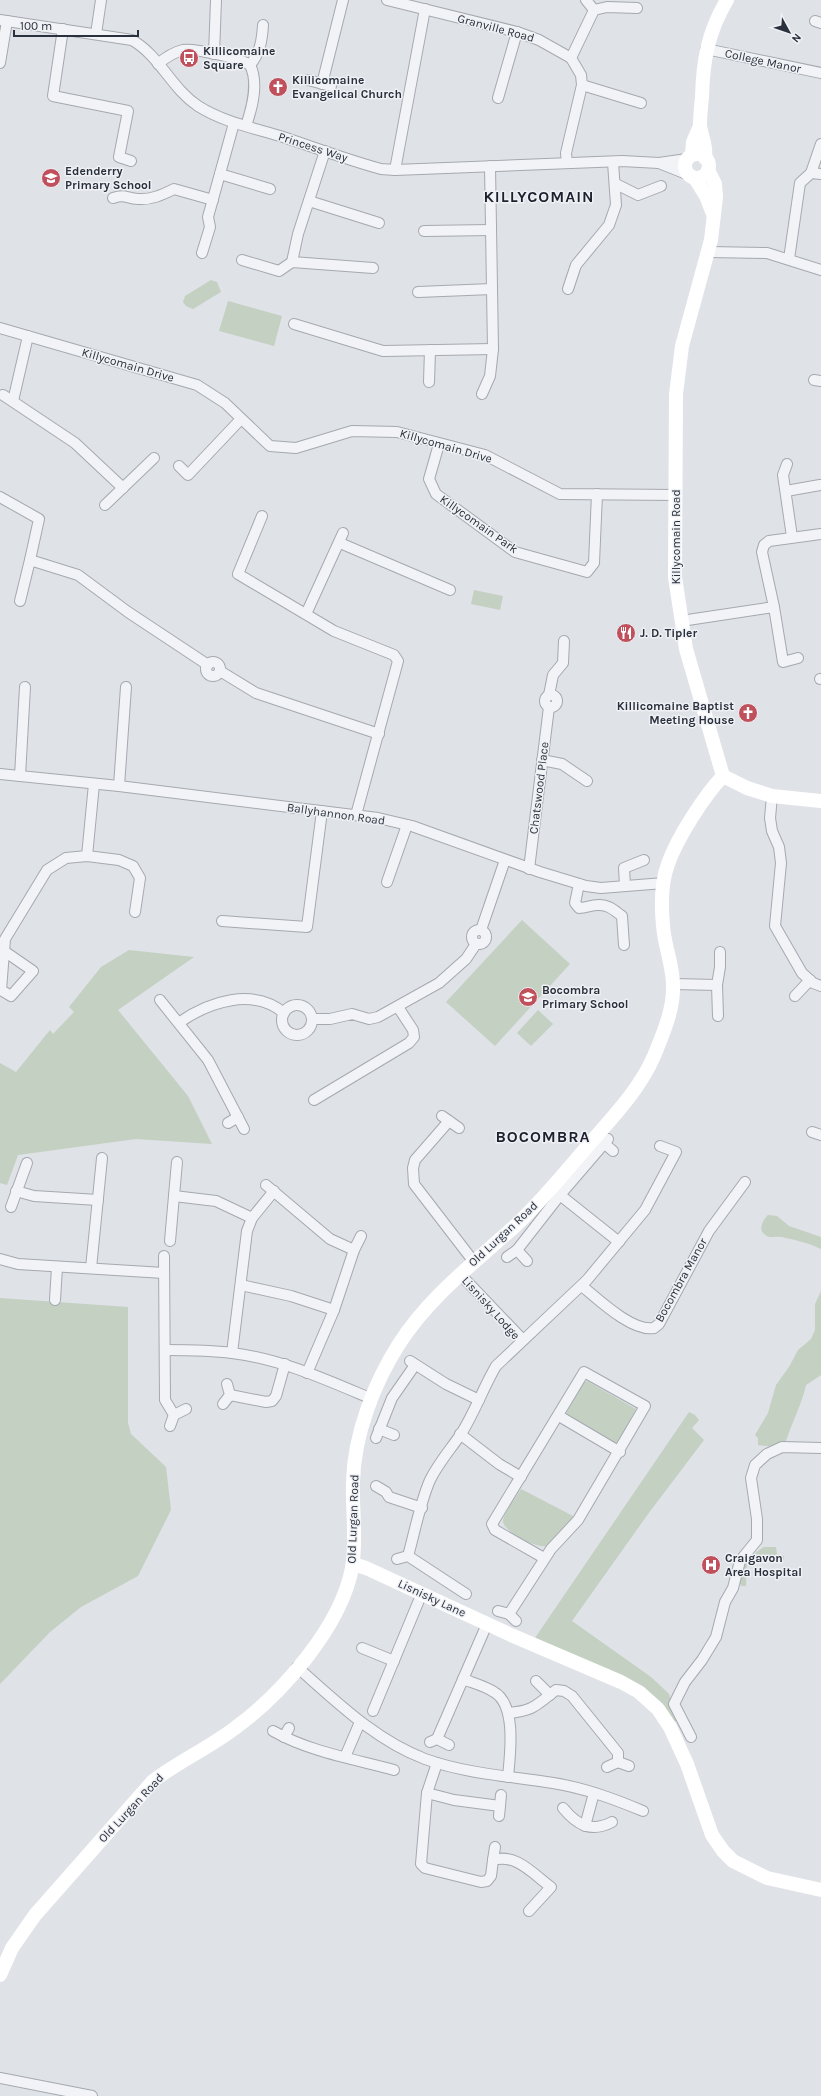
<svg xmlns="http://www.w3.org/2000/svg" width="821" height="2096" font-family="Karla,sans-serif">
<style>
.green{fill:#c4d0c1}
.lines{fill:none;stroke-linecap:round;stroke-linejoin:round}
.street-casing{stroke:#a5a9b0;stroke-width:12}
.street{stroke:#f2f3f6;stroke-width:10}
.secondary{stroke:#fff;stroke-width:14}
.labels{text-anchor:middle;stroke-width:3;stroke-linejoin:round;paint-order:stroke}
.street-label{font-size:12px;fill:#2a303c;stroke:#eff1f5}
.poi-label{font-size:12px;font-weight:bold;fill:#2a303c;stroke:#eff1f5;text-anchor:start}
.district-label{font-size:16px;font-weight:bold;letter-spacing:1px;fill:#1c212d;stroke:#eff1f5}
</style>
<rect width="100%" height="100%" fill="#dfe2e7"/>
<!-- green -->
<g class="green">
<path d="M211 280 217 282 221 292 193 309 186 306 183 302 185 296Z"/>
<path d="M228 301 282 316 274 346 219 331Z"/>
<path d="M474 590 503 596 500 610 471 604Z"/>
<path d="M522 920 570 964 495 1046 446 1002Z"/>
<path d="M129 950 194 957 118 1010 188 1096 212 1144 136 1139 18 1155 7 1185 0 1183V1063L16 1072 50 1030 53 1034 74 1012 69 1007 101 967Z"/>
<path d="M538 1010 553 1024 531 1046 517 1033Z"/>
<path d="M768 1215 777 1216 789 1226 821 1237V1249C809 1243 795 1240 782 1237 777 1236 771 1238 767 1236 757 1231 762 1221 768 1215Z"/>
<path d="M821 1291V1375L806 1385C802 1404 792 1422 786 1441L775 1447 758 1445V1438L755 1435 768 1413 776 1385 789 1367 798 1350 811 1339 815 1330V1304Z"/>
<path d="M0 1298 128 1307V1423L131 1434 166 1467 171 1510 138 1576 81 1607 50 1632 0 1684Z"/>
<path d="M587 1381 636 1409 618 1442 614 1443 567 1415V1412L583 1383Z"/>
<path d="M689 1412 695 1415 699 1420 692 1428 704 1440 648 1514 572 1621 651 1677 665 1690 669 1694 677 1720 674 1723 665 1712 535 1638Z"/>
<path d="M521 1489 575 1517 559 1532 547 1546C537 1549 505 1532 503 1522 502 1515 517 1496 521 1489Z"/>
<path d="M764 1547H776L777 1554 784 1556V1560H779L778 1558H758V1561L747 1562 746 1586H741C735 1571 752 1554 764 1547Z"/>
</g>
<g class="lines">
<defs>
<g id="street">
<path d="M387 0 517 32 539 40 571 58 581 75 582 85 566 153 567 163"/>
<path d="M586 0 594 10"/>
<path d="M0 20 132 40C160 56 171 88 198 106 223 122 254 128 283 137 316 148 348 160 381 169L395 170 622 161 659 163 687 159"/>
<path d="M815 21 821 23"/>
<path d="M63 29 53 96 128 111 119 157 131 161"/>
<path d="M96 34 101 0"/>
<path d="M706 49 821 73"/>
<path d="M214 54 216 0"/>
<path d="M571 58 594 10 607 7 637 8"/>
<path d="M0 63 7 21"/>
<path d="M158 64C165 58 174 52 183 50 194 48 240 58 250 65 259 83 252 108 246 126"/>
<path d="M250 65C260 53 262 41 263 25"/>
<path d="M308 80 331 86"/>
<path d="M322 84 343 0"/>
<path d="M582 85 641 103"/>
<path d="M498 98 517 32"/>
<path d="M659 163 689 175"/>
<path d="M395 170 425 9"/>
<path d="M811 173 821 144"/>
<path d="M220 174 270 189"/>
<path d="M616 184 638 195 661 186"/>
<path d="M113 198C125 194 126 198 138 199 151 200 162 195 174 189L213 200"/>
<path d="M309 201 379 223"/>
<path d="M424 231 491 230"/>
<path d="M709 252 767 253 821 270"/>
<path d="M202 253 210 227 208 217 234 123"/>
<path d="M789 259 800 183 811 173 821 174"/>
<path d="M242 260 279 271 292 262 373 268"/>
<path d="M292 262 298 234 325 151"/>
<path d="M568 289 576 265 609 225 616 205 613 162"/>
<path d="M418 292 492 289"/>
<path d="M294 324 383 351 493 349"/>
<path d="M0 328 197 385 225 403 270 446 296 448 352 431 397 432 485 455 560 494 676 495"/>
<path d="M814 380 821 381"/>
<path d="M429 382 430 350"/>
<path d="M482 394 490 376 493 349 490 166"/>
<path d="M3 395 75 443 123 488"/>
<path d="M13 401 28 336"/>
<path d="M439 444 429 479 436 494 515 552 587 572 594 563 597 494"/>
<path d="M787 464 783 475 792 537"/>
<path d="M179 466 188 475 241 419"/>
<path d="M786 491 820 485"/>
<path d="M0 497 39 519 30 560"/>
<path d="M105 505 154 458"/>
<path d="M262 516 238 574 334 631 394 655 398 661 356 815"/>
<path d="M340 543 450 590"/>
<path d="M20 601 30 560 78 575 128 612 208 665"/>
<path d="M306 614 343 533"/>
<path d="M681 621 774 607"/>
<path d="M798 658 783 662 774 607 762 552 764 545 769 541 821 534"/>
<circle cx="213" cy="669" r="7"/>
<path d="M220 671 256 693 379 734"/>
<path d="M820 679H821"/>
<circle cx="551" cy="701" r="6"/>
<path d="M549 695 553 675 563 663 564 641"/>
<path d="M542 760 562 764 587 781"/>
<path d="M0 774 119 786 378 818 412 826 540 872 586 886 601 888 664 883"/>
<path d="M20 776 25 687"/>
<path d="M119 786 126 687"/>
<path d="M772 796 770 818 772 831 779 847 781 863 775 926 802 973 813 983 821 986"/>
<path d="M87 856 94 784"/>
<path d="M529 869 549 707"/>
<path d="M387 882 407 825"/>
<path d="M579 884 575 903 579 908C586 908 591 905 598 905 608 904 615 911 622 916L624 945"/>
<path d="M625 886 624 868 644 860"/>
<path d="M222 921 307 927 322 811"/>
<circle cx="479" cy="937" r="7"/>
<path d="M481 930 505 860"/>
<path d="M4 951 33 971 11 996 1 990 5 939 47 870 66 858 87 856 119 860 133 866 140 878 135 912"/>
<path d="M673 984 717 985"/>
<path d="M795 996 810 980"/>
<path d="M160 1000 208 1060 244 1129"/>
<circle cx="297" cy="1020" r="15"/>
<path d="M718 1016 717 985 720 967V952"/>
<path d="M312 1019H330L352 1014 369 1019 378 1017 439 983 466 959 476 944"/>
<path d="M180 1022C209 1002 253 987 284 1013"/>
<path d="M314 1100 409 1043 414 1037 413 1030 398 1007"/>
<path d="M442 1116 459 1128"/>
<path d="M449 1121 415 1160 413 1168 414 1184 474 1262"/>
<path d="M228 1123 238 1117"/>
<path d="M812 1132 821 1135"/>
<path d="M605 1144 613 1151"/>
<path d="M266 1185 330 1239 354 1250"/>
<path d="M16 1191 34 1196 98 1200"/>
<path d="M560 1195 619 1242"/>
<path d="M174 1196 216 1201 252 1218"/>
<path d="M11 1207 27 1163"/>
<path d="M170 1241 177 1162"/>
<path d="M517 1250 527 1261"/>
<path d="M164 1256 165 1400 174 1415"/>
<path d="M507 1257 517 1250 560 1195 608 1139"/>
<path d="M0 1259 18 1264 164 1273"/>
<path d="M91 1268 102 1158"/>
<path d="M460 1274 523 1340"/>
<path d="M241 1285 291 1296 334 1310"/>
<path d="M582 1286C598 1299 632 1332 654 1328L659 1324 709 1231 745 1182"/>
<path d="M55 1300 57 1267"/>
<path d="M165 1350C187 1350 210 1350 232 1353 281 1359 327 1380 372 1399"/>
<path d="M232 1353 247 1231 252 1218 274 1191"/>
<path d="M410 1361 446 1384 479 1400"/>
<path d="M307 1373 334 1310 354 1250 361 1236"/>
<path d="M230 1395 266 1402 272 1401 276 1396 285 1364"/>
<path d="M223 1404 230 1395 227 1384"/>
<path d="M559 1416 620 1452"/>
<path d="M170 1426 174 1415 186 1409"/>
<path d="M379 1429 394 1435"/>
<path d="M460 1434 499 1464 521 1477"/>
<path d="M376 1438 392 1398 415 1365"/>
<path d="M376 1486 386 1492 389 1497 422 1508"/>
<path d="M408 1556C415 1531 420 1503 430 1480 439 1462 450 1450 461 1434 475 1412 483 1388 496 1366L587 1280 645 1210 676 1152 660 1146"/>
<path d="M397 1559 408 1556 466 1594"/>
<path d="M498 1611 509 1614 516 1621"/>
<path d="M509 1614 551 1549 578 1520 645 1406 584 1372 492 1524 495 1530 544 1558"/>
<path d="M362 1648 394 1661"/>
<path d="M297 1667C337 1702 375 1740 425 1759 467 1774 510 1776 553 1783 585 1788 614 1799 643 1811"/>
<path d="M463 1679C473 1683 485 1686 494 1692 517 1705 510 1755 508 1777"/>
<path d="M536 1681 550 1695"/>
<path d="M373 1711 422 1593"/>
<path d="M508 1713C534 1711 536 1705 556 1690L564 1691 572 1696 618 1753V1762L607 1767"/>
<path d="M273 1731C310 1752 354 1759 394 1770"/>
<path d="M284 1737 289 1728"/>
<path d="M691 1737 674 1704 685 1682 702 1660 716 1637 725 1602 733 1588 740 1561 757 1540V1519L751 1478 755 1465 767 1454 782 1447 821 1448"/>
<path d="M437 1739 487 1624"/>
<path d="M430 1742 437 1739 449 1745"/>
<path d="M345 1757 360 1722"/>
<path d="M618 1762 629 1766"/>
<path d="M437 1763 427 1793 421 1864 425 1868 481 1882 487 1881 491 1876 493 1860C516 1853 533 1874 551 1887L529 1911"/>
<path d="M427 1793 454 1800 500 1806"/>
<path d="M563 1808C577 1825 591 1833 612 1822"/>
<path d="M499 1816 501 1795"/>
<path d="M585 1826 594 1793"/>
<path d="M493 1860 495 1847"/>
<path d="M0 2078 92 2096"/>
</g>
</defs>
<!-- street casing -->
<use href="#street" class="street-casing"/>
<!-- street -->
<use href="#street" class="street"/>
<!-- secondary -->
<g class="secondary">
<circle cx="697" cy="166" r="12"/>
<path d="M692 155 693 142 700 126"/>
<path d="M705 158C707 145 701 136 700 125 700 116 701 106 702 97 703 60 708 32 727 0"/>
<path d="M708 170 715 184 716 197 711 240 682 346 676 394 675 577 686 649 723 776"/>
<path d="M695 178 706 196 713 214"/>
<path d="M723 776 747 788 772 796 821 801"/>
<path d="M353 1564 366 1568 511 1635 621 1682 639 1692 658 1709 670 1727 687 1764 712 1835 723 1851 733 1861 767 1878 821 1890"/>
<path d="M0 1975 12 1948 35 1915 153 1781C179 1761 209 1748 235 1728 283 1693 341 1626 352 1568 357 1539 352 1510 353 1482 354 1435 374 1383 399 1344 429 1297 474 1263 515 1226 540 1203 563 1175 585 1149 610 1120 639 1091 654 1056 663 1034 674 1009 673 985 673 965 664 945 663 925 661 905 661 883 668 864 677 838 704 796 723 776"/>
</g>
</g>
<!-- icons -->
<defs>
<symbol id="bus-disc" viewBox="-11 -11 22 22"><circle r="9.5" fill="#c0505c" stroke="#eff1f5"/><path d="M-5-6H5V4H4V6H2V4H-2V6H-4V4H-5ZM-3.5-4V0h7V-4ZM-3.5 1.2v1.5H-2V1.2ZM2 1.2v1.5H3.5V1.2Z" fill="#fff"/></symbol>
<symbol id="church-disc" viewBox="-11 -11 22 22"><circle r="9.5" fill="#c0505c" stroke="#eff1f5"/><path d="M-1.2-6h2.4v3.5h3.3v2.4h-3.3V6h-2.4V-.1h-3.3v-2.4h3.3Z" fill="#fff"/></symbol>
<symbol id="school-disc" viewBox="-11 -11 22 22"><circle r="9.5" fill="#c0505c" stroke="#eff1f5"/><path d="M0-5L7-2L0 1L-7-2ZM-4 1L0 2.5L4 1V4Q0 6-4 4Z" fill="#fff"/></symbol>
<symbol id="restaurant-disc" viewBox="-11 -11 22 22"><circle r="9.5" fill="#c0505c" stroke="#eff1f5"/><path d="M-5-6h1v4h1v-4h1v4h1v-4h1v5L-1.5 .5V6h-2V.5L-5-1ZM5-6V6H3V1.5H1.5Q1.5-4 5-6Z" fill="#fff"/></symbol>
<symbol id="hospital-disc" viewBox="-11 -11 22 22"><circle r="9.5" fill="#c0505c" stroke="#eff1f5"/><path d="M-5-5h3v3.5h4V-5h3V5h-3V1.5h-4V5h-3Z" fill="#fff"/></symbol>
</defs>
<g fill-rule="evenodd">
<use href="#bus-disc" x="178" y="47" width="22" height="22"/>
<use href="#church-disc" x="267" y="76" width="22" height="22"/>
<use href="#school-disc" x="40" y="167" width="22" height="22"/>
<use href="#restaurant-disc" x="615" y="622" width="22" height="22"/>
<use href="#church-disc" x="737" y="702" width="22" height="22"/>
<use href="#school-disc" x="517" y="986" width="22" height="22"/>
<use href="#hospital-disc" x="700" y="1554" width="22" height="22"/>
</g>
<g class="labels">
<!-- street labels -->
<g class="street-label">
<text transform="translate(496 28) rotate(15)" y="4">Granville Road</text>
<text transform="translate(763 61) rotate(12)" y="4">College Manor</text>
<text transform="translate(313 147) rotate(18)" y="4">Princess Way</text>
<text transform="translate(128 365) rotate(16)" y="4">Killycomain Drive</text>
<text transform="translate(446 446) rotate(16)" y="4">Killycomain Drive</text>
<text transform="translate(479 524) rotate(35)" y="4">Killycomain Park</text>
<text transform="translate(676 537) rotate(-90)" y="4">Killycomain Road</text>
<text transform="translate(539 788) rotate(-83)" y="4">Chatswood Place</text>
<text transform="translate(336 814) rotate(8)" y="4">Ballyhannon Road</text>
<text transform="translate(503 1234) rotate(-43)" y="4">Old Lurgan Road</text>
<text transform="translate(681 1280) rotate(-61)" y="4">Bocombra Manor</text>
<text transform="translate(491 1308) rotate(48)" y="4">Lisnisky Lodge</text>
<text transform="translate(353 1519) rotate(-88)" y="4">Old Lurgan Road</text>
<text transform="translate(432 1598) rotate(25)" y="4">Lisnisky Lane</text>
<text transform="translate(131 1808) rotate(-47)" y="4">Old Lurgan Road</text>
</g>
<!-- poi labels -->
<g class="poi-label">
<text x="203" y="55">Killicomaine<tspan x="203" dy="14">Square</tspan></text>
<text x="292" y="84">Killicomaine<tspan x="292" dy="14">Evangelical Church</tspan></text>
<text x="65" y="175">Edenderry<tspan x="65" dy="14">Primary School</tspan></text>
<text x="640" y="637">J. D. Tipler</text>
<text x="734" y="710" text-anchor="end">Killicomaine Baptist<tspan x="734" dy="14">Meeting House</tspan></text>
<text x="542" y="994">Bocombra<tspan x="542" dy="14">Primary School</tspan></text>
<text x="725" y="1562">Craigavon<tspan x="725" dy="14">Area Hospital</tspan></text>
</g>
<!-- district labels -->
<g class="district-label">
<text x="539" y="202">KILLYCOMAIN</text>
<text x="543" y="1142">BOCOMBRA</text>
</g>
</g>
<!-- north arrow -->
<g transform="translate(789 32) rotate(130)" stroke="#eff1f5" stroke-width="3" paint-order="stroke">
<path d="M0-3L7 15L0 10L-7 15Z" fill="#2a303c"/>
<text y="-6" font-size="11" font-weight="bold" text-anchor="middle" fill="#2a303c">N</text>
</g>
<!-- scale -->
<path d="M14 30v6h124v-6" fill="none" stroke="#2a303c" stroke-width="2"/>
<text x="20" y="30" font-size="12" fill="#2a303c" stroke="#eff1f5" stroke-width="3" paint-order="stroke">100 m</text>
</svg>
